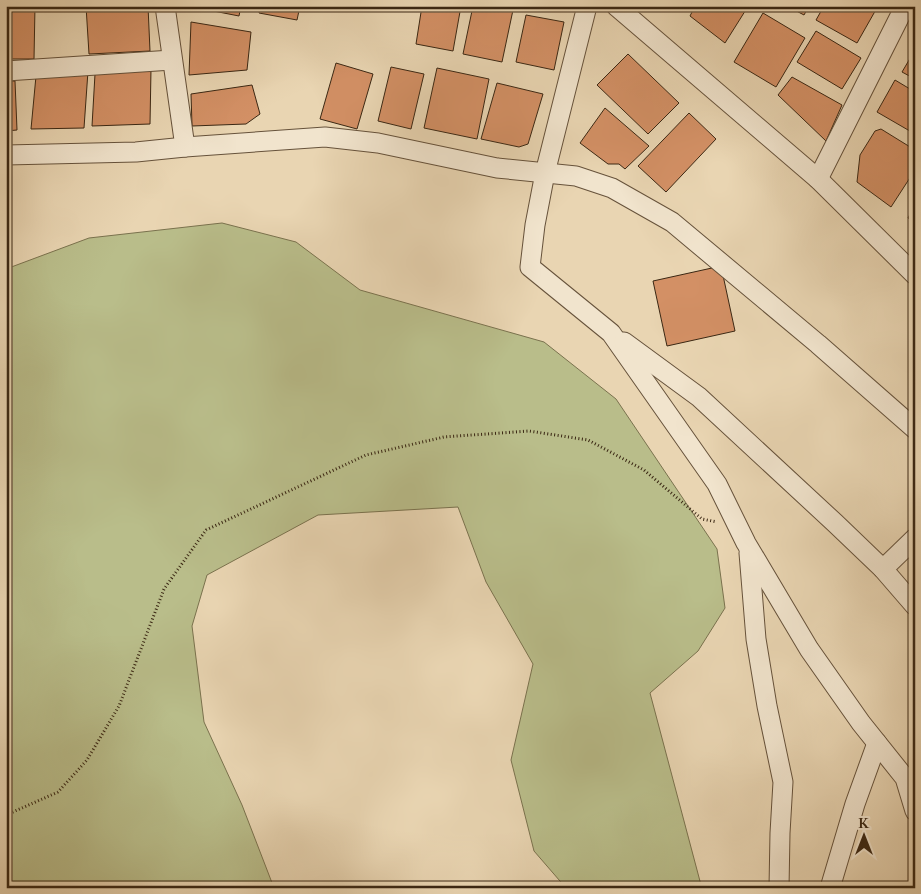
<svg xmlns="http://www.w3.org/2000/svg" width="921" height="894" font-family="Cardo,serif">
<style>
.green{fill:#b9bd8a;stroke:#7a724e}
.building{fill:#d39065;stroke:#3a2713}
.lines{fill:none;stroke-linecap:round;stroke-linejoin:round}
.minor-casing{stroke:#66523b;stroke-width:21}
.path{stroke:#3a2713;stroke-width:3;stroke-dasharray:1 2.5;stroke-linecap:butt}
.minor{stroke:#f1e4cd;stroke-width:19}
</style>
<rect width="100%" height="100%" fill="#e9d5b2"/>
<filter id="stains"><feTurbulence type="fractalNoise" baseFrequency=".004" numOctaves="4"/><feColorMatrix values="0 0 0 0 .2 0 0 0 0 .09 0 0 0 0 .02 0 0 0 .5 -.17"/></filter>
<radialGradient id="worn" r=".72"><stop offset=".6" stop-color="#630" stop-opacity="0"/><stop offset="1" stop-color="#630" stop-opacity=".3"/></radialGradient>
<!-- green -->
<path class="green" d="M222 223 296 242 360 290 544 342 616 399 717 549 725 608 698 651 650 693 701 885 698 888H566L534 851 511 760 533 664 486 582 458 507 318 515 207 575 192 626 204 722 242 805 274 888H6V269L89 238Z"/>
<!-- building -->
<g class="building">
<path d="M6 6H35L34 59H6Z"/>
<path d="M86 6H148L150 51 89 54Z"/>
<path d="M188 6H241L239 16Z"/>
<path d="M260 6H300L297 20 259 13Z"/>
<path d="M422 6H461L453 51 416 44Z"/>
<path d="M473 6H493L513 10 502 62 463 54Z"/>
<path d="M695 6H745L747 8 725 43 690 16Z"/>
<path d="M787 6H809L804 15Z"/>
<path d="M824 6H878L857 43 816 20Z"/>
<path d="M763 13 805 38 776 87 734 62Z"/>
<path d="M526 15 564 22 554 70 516 62Z"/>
<path d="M191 22 251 32 247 70 189 75Z"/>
<path d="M816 31 861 58 842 89 797 62Z"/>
<path d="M915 50V79L902 72Z"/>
<path d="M628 54 679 103 648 134 597 85Z"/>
<path d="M336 63 373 74 357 129 320 119Z"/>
<path d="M391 67 424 74 411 129 378 121Z"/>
<path d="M437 68 489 79 477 139 424 128Z"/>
<path d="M151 69 150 124 92 126 95 74Z"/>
<path d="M88 71 84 128 31 129 36 76Z"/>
<path d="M792 77 842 105 826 141 778 95Z"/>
<path d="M895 80 915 92V134L877 112Z"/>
<path d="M6 81H15L17 130 6 131Z"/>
<path d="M497 83 543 94 528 144 519 147 481 139Z"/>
<path d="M252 85 260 114 246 124 192 126 191 94Z"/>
<path d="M605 108 649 146 625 169 619 164H608L580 143Z"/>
<path d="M689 113 716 139 666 192 638 166Z"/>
<path d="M881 129 915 150V170L891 207 857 182 860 155 875 131Z"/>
<path d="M915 205V222L908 218Z"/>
<path d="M721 266 735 331 667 346 653 281Z"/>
</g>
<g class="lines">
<defs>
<g id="minor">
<path d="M165 6 185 147"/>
<path d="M587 6 545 173 535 225 530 267 611 333 717 484 746 543 809 649 861 723 905 778 915 811"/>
<path d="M616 6 818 179 915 275"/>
<path d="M6 71 172 60"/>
<path d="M6 155 136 152 185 147 325 137 378 143 497 168 576 176 612 188 672 222 818 344 915 429"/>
<path d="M818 179 905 6"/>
<path d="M624 342 699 397 835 523 883 569 915 606"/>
<path d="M749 553 756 639 767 706 783 782 780 833 779 888"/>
<path d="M883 569 915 538"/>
<path d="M830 888 855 804 877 743"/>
</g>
</defs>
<!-- minor casing -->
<use href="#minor" class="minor-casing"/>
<!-- path -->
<path class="path" d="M6 815 58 792 87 760 119 706 164 589 206 530 366 455 444 437 529 431 588 440 644 470 702 519 717 522"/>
<!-- minor -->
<use href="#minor" class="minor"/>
</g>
<!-- margin -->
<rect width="921" height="894" fill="none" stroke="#e9d5b2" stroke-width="25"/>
<rect x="8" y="8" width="906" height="879" fill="none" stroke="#3a2713" stroke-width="2.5"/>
<rect x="12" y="12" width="896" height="869" fill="none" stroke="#3a2713"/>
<!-- north arrow -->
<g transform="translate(864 836)" stroke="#f1e4cd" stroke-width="4" paint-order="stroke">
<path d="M0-4L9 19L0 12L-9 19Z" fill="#3a2713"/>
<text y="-8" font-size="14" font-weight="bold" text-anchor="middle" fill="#3a2713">K</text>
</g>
<rect width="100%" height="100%" filter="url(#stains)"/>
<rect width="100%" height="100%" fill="url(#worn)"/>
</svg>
